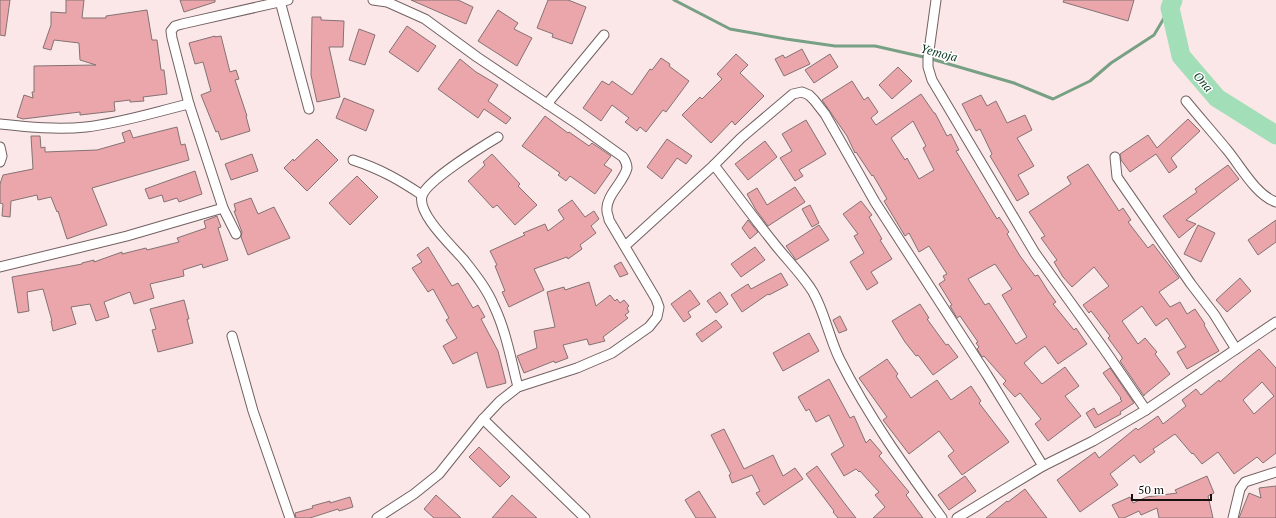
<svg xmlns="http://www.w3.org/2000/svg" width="1276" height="518" font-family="'PT Serif',serif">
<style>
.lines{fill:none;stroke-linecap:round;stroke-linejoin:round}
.stream{stroke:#78a085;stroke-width:3}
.river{stroke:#a2deb7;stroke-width:19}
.building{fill:#eba6ac;stroke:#847273;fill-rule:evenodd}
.street-casing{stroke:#736162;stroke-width:11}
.street{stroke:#fff;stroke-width:9}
.labels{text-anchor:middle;stroke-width:3;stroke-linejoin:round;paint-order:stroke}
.water-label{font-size:12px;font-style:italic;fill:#07371f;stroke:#fff}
</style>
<rect width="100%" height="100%" fill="#fce7e8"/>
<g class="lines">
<!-- stream -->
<path class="stream" d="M674 0 730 29 786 39 835 46H875L928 58 1014 83 1053 99 1090 81 1111 63 1154 35 1170 8"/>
<!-- river -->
<path class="river" d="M1173 0 1170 8 1181 56 1217 98 1276 135"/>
</g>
<!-- building -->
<g class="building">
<path d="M0 0H10L5 36 0 35Z"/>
<path d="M66 0H84L82 18H106V16L147 10 152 40H157L161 70H164L167 94 143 97 144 101 130 102V100L114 102 115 111 80 115V112L23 119 17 117 24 95 33 98 32 92H34V66L96 65 80 60 79 43 54 40 51 50 43 48 51 25V12L66 13Z"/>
<path d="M180 0H215V2L184 12Z"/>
<path d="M411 0H458L473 7 466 24Z"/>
<path d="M548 0H568L586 7 572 44 552 37 553 34 537 28Z"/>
<path d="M1064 0H1134L1128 21 1063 2Z"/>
<path d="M498 10 518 23 514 29 532 38 517 66 478 41Z"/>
<path d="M312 17H321V20L344 21 343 47H329L340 97 317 102 311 75Z"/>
<path d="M407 26 436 46 418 72 389 52Z"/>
<path d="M359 29 375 35 365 65 349 60Z"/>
<path d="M215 36V37L221 36 230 72 236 70 239 79 235 80 247 116H246L250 131 221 140 218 131 216 132 201 95 211 91 203 62 195 64 189 43Z"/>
<path d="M802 49 810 64 784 76 775 59 783 55 785 58Z"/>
<path d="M736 54 748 65 740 73 764 96 735 125 732 121 711 143 682 115 700 97 702 99 722 79 717 74Z"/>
<path d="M830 54 838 67 814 83 805 70Z"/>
<path d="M661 58 670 64 669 66 689 81 666 112 663 110 646 132 640 127 637 131 625 122 629 118 612 105 601 121 583 108 602 81 609 85 612 81 632 95 650 69 652 70Z"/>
<path d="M460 59 476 72 498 85 488 101 511 118 506 124 484 109 478 118 438 89Z"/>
<path d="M898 67 912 81 892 99 879 85Z"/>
<path d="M852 81 864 100 868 97 878 112 871 118 876 125 921 94 934 113H935L947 136 951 134 959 150 956 151 997 219 999 217 1009 232 1007 234 1020 256 1035 276 1038 275 1048 291 1056 302 1053 304 1074 330 1076 328 1087 344 1058 364 1045 346 1038 351 1024 363 1042 384 1065 367 1079 386 1065 396 1081 416 1048 441 1035 424 1041 419 1020 393 1015 397 1003 384 1006 381 984 356 982 357 977 349 979 347 976 343 978 342 960 316 957 318 950 306 952 305 939 284 945 280 943 276 947 274 929 246 919 252 909 233 905 236 884 201 887 199 873 175 872 176 856 152 855 153 847 136 822 100ZM913 121 926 146 923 148 934 170 919 179 907 158 905 160 891 138ZM995 264 1012 289 1002 295 1027 337 1016 344 989 303 985 305 968 279Z"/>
<path d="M981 95 987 106 996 101 1007 123 1025 115 1032 130 1017 138 1034 166 1018 175 1029 194 1017 201 990 156 992 154 980 129 976 131 962 104Z"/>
<path d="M344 98 374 110 366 131 336 118Z"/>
<path d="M545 116 568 133 569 132 589 146 592 143 611 156 604 165 612 170 595 194 570 176 566 181 558 175 560 173 522 146Z"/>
<path d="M1188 119 1200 131 1171 158 1177 167 1169 173 1156 154 1130 172 1121 160 1120 154 1148 135 1157 148Z"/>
<path d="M806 120 826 154 799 170 803 176 795 181 780 158 792 151 782 134Z"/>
<path d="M177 127 181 145 185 144 189 160 92 188 107 225 67 239 58 211 57 212 51 197 38 200 37 195 11 201 10 217 2 216 3 204 0 203V184L3 175 33 169 31 136H40L41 148 45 147V152L97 150 125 142 122 133 130 130 133 138Z"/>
<path d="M317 139 338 160 307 191 284 168 293 159 294 161Z"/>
<path d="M667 139 692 156 686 164 677 158 662 179 647 167Z"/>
<path d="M765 141 777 157 748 180 735 164Z"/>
<path d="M252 154 258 171 231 180 225 164Z"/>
<path d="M492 154 520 184 518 186 537 205 515 225 497 205 493 208 468 181 485 165 483 162Z"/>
<path d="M1088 164 1119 211 1123 208 1131 220 1128 222 1148 248 1153 244 1179 278 1159 292 1170 307 1180 302 1187 314 1195 309 1205 324 1204 325 1219 351 1187 369 1177 352 1186 347 1167 318 1156 326 1142 306 1122 321 1138 344 1145 338 1157 352 1155 354 1170 374 1144 395V396L1120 361 1122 359V357L1108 338 1110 336 1091 311 1089 313 1083 305 1109 286 1094 267 1072 287 1063 277 1054 262 1057 260 1041 238 1045 236 1029 212 1071 184 1067 177Z"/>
<path d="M1228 165 1239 179 1186 220 1196 224 1179 238 1163 216 1197 192 1195 189Z"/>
<path d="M195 171 202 194 179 202 177 198 164 202 162 195 149 199 145 189Z"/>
<path d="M357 176 378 197 350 225 329 203Z"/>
<path d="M795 187 805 202 768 226 756 210 747 194 757 188 767 205Z"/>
<path d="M251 198 258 214 274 207 290 238 248 255 241 237 242 232 234 211H236L234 204Z"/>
<path d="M572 200 585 217 594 211 599 219 591 226 596 233 580 245 582 249 568 259 567 257 534 269 544 290 509 307 502 292 505 291 495 266 497 265 490 251 525 235 523 233 545 224 548 231 564 219 558 210Z"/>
<path d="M861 201 872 215 869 217 882 239 880 240 892 259 871 272 878 283 867 290 850 262 864 253 854 236 858 234 843 214Z"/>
<path d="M810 205 819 223 812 227 802 209Z"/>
<path d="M217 216 221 227 218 228 228 260 203 268 202 264 183 270 184 276 150 284 154 298 134 304 130 292 104 302 109 317 96 321 90 304 71 307 76 324 53 331 51 321H52L43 289 27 292 29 311 18 313 12 277 82 264V263L94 260V262L122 252V254L146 248 147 250 179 242 177 238 206 228 204 221Z"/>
<path d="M748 220 758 232 750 239 742 228Z"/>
<path d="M1276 220V242L1258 255 1248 240Z"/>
<path d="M819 225 829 240 796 260 786 246Z"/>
<path d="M1198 225 1215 233 1201 262 1184 254Z"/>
<path d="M428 247 452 286 458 283 473 308 478 305 485 317 481 319 498 351 506 383 487 388 477 352 453 364 443 346 457 338 446 320 449 318 433 289 428 292 412 268 422 262 417 255Z"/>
<path d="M755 247 765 260 741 277 731 264Z"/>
<path d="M621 262 628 274 620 277 614 266Z"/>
<path d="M781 273 788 285 769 295 768 294 742 312 731 295 748 284 751 289Z"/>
<path d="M1240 278 1251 291 1227 312 1216 300Z"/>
<path d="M589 282 596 306 610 295 615 301 617 299 620 303 624 300 629 306 627 308 629 312 625 315 628 318 603 337 605 341 589 345 587 339 563 345 568 358 555 363 554 361 524 373 517 356 537 348 534 331 555 327 547 292 564 287 565 290Z"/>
<path d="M690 290 700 304 688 312 691 317 684 322 671 304Z"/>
<path d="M720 292 728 304 716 313 707 301Z"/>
<path d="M184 300 189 319H187L193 343 158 352 152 330 156 329 150 309Z"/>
<path d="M920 304 929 318 927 319 946 345 948 344 958 357 933 375 918 355 916 356 905 342 892 321Z"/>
<path d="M840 316 847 330 839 333 833 320Z"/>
<path d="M716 320 722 327 702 342 696 334Z"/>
<path d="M809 333 819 351 783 371 773 353Z"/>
<path d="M1259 349 1276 368V453L1263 463 1257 457 1234 474 1218 452 1202 464 1193 453 1192 454 1175 434 1153 449 1155 452 1140 463 1134 455 1110 474 1118 485 1080 512 1057 480 1095 452 1099 458 1136 428 1138 430 1158 416 1163 424 1186 406 1182 400 1196 389 1201 395 1219 380 1220 382 1238 366ZM1262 382 1274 396 1254 414 1243 400Z"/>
<path d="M887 359 898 374 896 376 911 398 937 380 951 400 971 386 981 401 979 403 1009 442 962 475 948 456 954 451 939 431 909 454 883 420 887 417 859 378Z"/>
<path d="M1110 368 1134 403 1120 412 1121 414 1095 428 1086 413 1094 408 1098 415 1122 401 1120 399 1121 398 1103 373Z"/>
<path d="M829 379 850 418 854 416 866 443 870 439 882 453 879 456 909 492 906 495 923 518H873L885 507 875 495 879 492 860 471 859 472 856 469 844 476 831 454 844 446 829 415 816 422 809 409 806 411 798 397Z"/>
<path d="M724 429 744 469 773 455 783 476 795 468 803 479 764 505 756 493 760 491 752 475 732 483 729 475 731 474 711 435Z"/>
<path d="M479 447 510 477 500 487 469 457Z"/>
<path d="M817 466 842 500 856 518H838L833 512 834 511 806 474Z"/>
<path d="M965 476 976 491 949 510 938 495Z"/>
<path d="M1207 476 1214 493 1208 496 1213 518H1159L1157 508 1141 515 1139 511 1124 518H1119L1112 505 1130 497 1133 503 1147 497 1177 493 1175 490Z"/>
<path d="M1276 486V518H1239L1249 493 1261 498 1259 488Z"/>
<path d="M1025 489 1047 518H986L1007 501 1008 502Z"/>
<path d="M699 491 716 518H696L685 500Z"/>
<path d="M436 495 461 518H434L424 509Z"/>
<path d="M512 495 537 518H492Z"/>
<path d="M350 497 353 507 339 511 338 509 310 518H296L295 513 313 508 312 506 330 501V503Z"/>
</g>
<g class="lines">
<defs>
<g id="street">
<path d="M373 0 387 2 425 19 477 57 577 124 623 157C625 160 627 164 627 168 624 182 605 196 607 211 607 214 609 217 609 220L656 299 659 307 657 317 649 327 612 353 577 368 518 387 500 401 483 419 439 474 414 494 377 518"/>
<path d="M936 0 928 58V67L932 80 1035 253 1104 349 1146 410"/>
<path d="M280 1 309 109"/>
<path d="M1186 101C1200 118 1214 134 1228 151 1241 167 1256 195 1276 202"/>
<path d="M547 104 604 35"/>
<path d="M0 124C28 127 58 130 86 127 121 123 155 112 189 104"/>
<path d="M498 137C483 146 426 181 422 196 417 214 453 247 464 260 475 274 487 289 494 306 506 331 511 360 518 387"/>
<path d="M0 147 2 156 0 162"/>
<path d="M1115 157 1117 177 1191 284 1214 314 1236 349"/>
<path d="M353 160C380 169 398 179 422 195"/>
<path d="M714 165C734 191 753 217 773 242 786 259 802 274 813 292 825 313 829 338 840 360 868 416 905 467 942 518"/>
<path d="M236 234 223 208 189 104 172 38 171 31 175 26 182 24 288 0"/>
<path d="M625 246 714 165 741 138 793 94 802 92 809 95 814 100 825 114 875 202 987 375 1043 466"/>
<path d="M0 267 127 236 223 208"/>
<path d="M232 336 253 411 290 518"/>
<path d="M483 419 585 518"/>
<path d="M957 518 1043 466 1093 441 1146 410 1276 322"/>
<path d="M1233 518 1240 489 1245 482 1276 472"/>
</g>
</defs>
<!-- street casing -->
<use href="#street" class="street-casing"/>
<!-- street -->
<use href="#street" class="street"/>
</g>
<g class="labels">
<!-- water labels -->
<g class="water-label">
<text transform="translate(939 53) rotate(15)" y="4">Yemoja</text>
<text transform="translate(1203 82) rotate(50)" y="4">Ona</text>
</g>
</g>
<!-- scale -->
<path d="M1132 494v6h79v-6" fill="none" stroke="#171011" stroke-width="2"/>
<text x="1138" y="494" font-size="12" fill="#171011" stroke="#ffffff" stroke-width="3" paint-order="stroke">50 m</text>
</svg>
